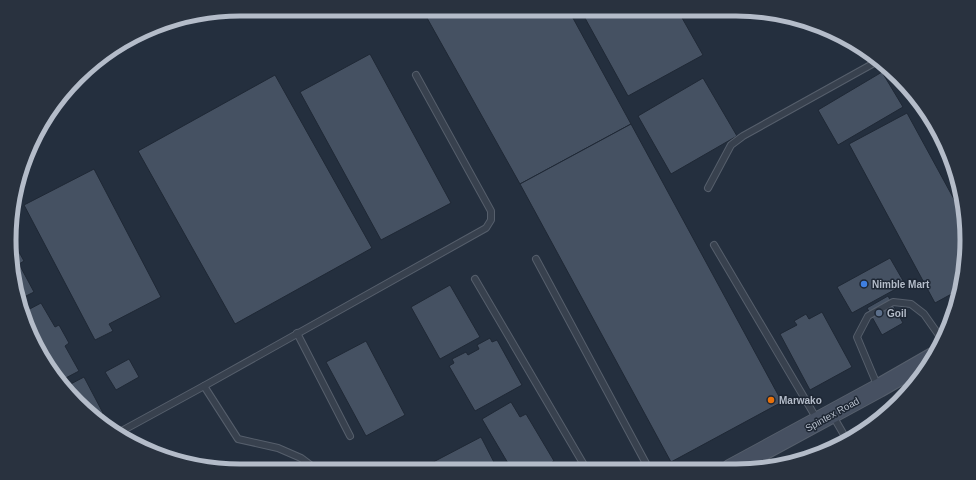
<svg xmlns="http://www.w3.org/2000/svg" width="976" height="480" font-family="Helvetica,sans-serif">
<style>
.building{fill:#455162;stroke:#1f2835}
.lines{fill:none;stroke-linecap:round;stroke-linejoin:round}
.service-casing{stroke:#565f6c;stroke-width:8}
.secondary-casing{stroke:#565f6c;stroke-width:20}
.service{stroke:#38414e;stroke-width:6}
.secondary{stroke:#465061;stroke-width:18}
.shop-dot{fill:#3f7fe0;stroke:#1d2633;stroke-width:1.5}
.service-dot{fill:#5c6f8a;stroke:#1d2633;stroke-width:1.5}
.food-dot{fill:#e8710a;stroke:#1d2633;stroke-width:1.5}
.labels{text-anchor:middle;stroke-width:3;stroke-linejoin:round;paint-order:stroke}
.poi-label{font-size:10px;font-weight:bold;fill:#b4bcc9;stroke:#1d2633;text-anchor:start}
.street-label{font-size:10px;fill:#b4bcc9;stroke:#1d2633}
.rim{fill:none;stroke:#b4bcc9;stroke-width:5}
</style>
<rect width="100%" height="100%" fill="#242f3e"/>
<!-- building -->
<g class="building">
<path d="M422 9H568L631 124 520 184Z"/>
<path d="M580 9H677L703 55 628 96Z"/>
<path d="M370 54 451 203 381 240 300 92Z"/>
<path d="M882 72 903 107 838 145 818 110Z"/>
<path d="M275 75 372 248 235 324 138 151Z"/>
<path d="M703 78 737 136 671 174 638 116Z"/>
<path d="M907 113 961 212 967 255 957 291 935 303 849 144Z"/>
<path d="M631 124 782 402 671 462 520 184Z"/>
<path d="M94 169 161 297 109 324 113 331 95 340 24 205Z"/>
<path d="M14 243 24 261 19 264 34 292 20 299 11 270 12 244Z"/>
<path d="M890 258 905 284 852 313 837 287Z"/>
<path d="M450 285 480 337 440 359 411 307Z"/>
<path d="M888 296 903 323 882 335 867 308Z"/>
<path d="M41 303 55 327 59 325 69 343 65 346 79 371 60 381 41 354 30 334 24 312Z"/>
<path d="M822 312 852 367 810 390 780 334 797 325 794 321 806 314 809 319Z"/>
<path d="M490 338 492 342 497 340 522 385 475 411 449 366 454 363 452 359 466 352 468 355 479 349 477 345Z"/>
<path d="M366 341 405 415 366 436 326 362Z"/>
<path d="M129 359 139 377 116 390 105 372Z"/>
<path d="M84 377 103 413 96 417 76 403 65 387Z"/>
<path d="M511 402 520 417 526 414 554 461 539 470H512L482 419Z"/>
<path d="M481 437 498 470H418Z"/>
</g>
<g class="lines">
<defs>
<g id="service">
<path d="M708 188 731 145 743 136 876 62"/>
<path d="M714 245 818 421"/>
<path d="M536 259 649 469"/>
<path d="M475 279 587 470"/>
<path d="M297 333 350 436"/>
<path d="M204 386 238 439 278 448 301 458 317 470"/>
<path d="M878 387 857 337 868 316 893 302 911 304 924 314 943 341"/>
<path d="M833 416 847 440"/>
<path d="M118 433 204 386 486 228 491 220V211L416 75"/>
</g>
<path id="secondary" d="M730 469 879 388 933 357"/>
</defs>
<!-- service casing -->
<use href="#service" class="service-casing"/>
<!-- secondary casing -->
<use href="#secondary" class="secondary-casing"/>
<!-- service -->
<use href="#service" class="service"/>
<!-- secondary -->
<use href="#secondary" class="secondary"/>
</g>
<!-- markers -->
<circle class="shop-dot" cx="864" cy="284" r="4"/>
<circle class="service-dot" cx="879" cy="313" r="4"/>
<circle class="food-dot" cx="771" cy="400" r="4"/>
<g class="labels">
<!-- poi labels -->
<g class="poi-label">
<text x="872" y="288">Nimble Mart</text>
<text x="887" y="317">Goil</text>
<text x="779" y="404">Marwako</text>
</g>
<!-- street labels -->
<g class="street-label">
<text transform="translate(832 414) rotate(-29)" y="4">Spintex Road</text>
</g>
</g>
<!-- crop -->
<path d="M0 0H976V480H0ZM240 16H736A224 224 0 0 1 960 240V240A224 224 0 0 1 736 464H240A224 224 0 0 1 16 240V240A224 224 0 0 1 240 16Z" fill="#29323f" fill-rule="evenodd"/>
<path class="rim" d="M240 16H736A224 224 0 0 1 960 240V240A224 224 0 0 1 736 464H240A224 224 0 0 1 16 240V240A224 224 0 0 1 240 16Z"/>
</svg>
